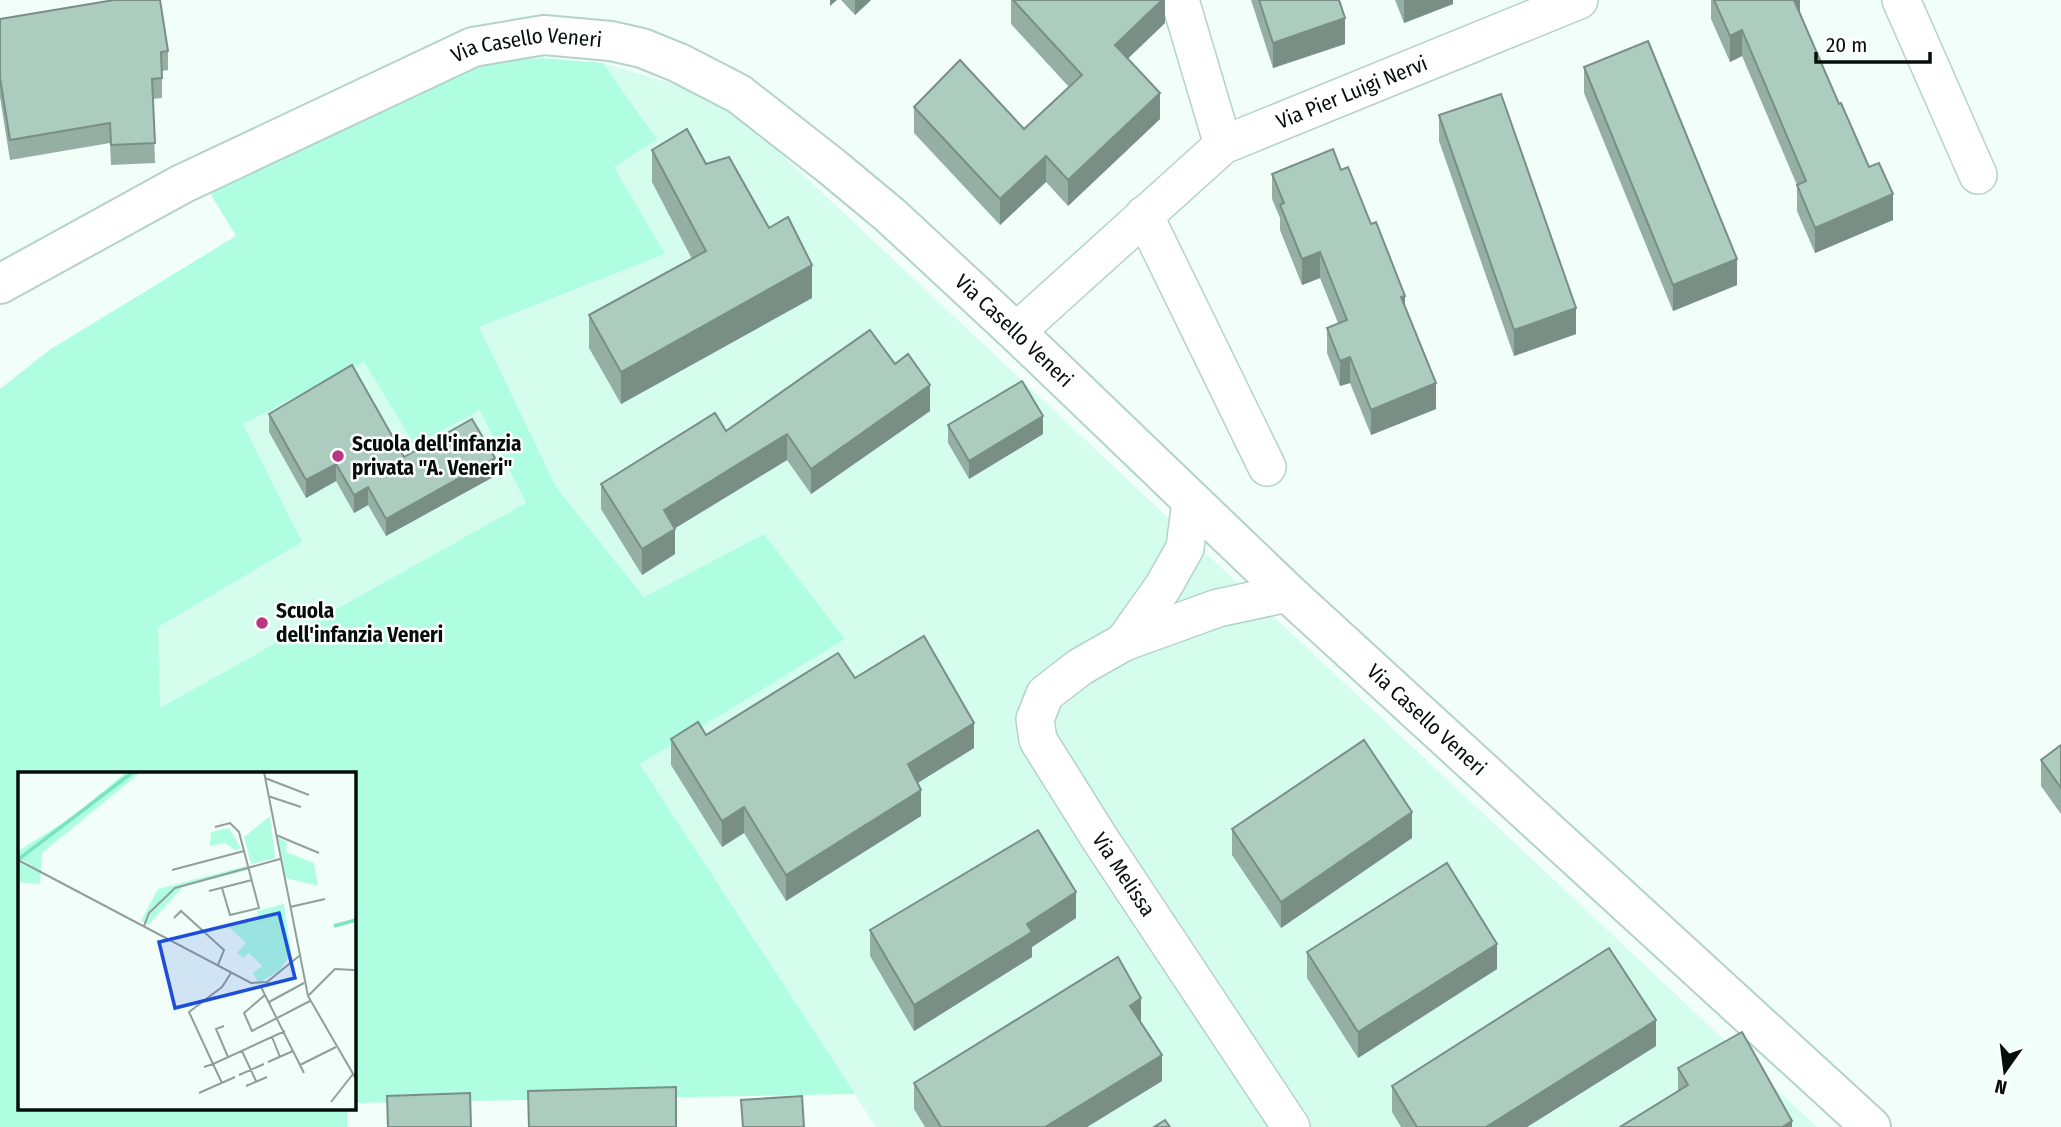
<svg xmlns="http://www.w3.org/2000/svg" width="2061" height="1127" font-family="'Fira Sans Condensed',sans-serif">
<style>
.built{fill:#d4fded}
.green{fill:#b0fee2;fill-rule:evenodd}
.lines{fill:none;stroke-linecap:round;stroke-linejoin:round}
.street-casing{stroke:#b4d3c7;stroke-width:40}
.secondary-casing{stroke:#b4d3c7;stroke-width:42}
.street{stroke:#fff;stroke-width:37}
.secondary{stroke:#fff;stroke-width:38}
.wall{fill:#95afa5}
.shaded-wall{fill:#798f86}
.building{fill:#adccc0;stroke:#798f86;stroke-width:2}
.poi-dot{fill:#b83781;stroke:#fff;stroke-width:2.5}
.labels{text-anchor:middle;stroke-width:5;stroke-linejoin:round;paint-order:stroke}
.street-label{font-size:21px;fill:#040e0b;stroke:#fff}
.poi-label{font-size:21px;font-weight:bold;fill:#040e0b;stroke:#fff;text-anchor:start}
.inset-river{fill:none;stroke:#7ce3c0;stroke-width:3.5}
.inset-road{fill:none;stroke:#929e9a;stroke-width:2}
.view{fill:#1d4ed8;fill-opacity:0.15;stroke:#1d4ed8;stroke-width:3.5}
.inset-edge{fill:none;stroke:#040e0b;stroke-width:3.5}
</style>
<rect width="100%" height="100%" fill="#f1fef9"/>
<!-- built -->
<path class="built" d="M603 63 687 88 735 111 1817 1127H876L640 763 844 639 764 534 644 597 556 487 354 774H19V1108L0 1127V389L51 349 664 255 613 166 657 138Z"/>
<!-- green -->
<path class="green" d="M542 58 603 63 657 139 614 167 665 254 479 327 556 487 644 597 764 534 845 639 640 764 855 1094 354 1103V774H19V1108H347V1127H0V389L51 349 236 236 210 193 478 63ZM364 362 415 445 480 410 526 503 160 708 158 627 302 542 243 424Z"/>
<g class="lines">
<defs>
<g id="street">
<path d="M1180 0 1223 145"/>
<path d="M1901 0 1978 175"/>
<path d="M1144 215 1267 467"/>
<path id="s1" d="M1016 332 1223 145 1579 0"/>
<path id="s2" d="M1288 593 1218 608 1124 642 1080 667 1045 694 1035 719 1038 740 1100 839 1291 1127"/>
<path d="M1124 642 1163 587 1185 548 1191 501"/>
</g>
<g id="secondary">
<path id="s3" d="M0 284 182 184 473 47 544 35 611 41 642 48 679 63 739 94 831 166 890 215 1016 332 1288 593 1871 1127"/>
</g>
</defs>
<!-- street casing -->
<use href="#street" class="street-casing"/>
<!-- secondary casing -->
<use href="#secondary" class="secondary-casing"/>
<!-- street -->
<use href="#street" class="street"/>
<!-- secondary -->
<use href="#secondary" class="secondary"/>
</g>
<!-- wall -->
<g class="wall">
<path d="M841 0H871L855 15Z"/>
<path d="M1011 0H1165V23L1127 59 1160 119 1068 206 1046 182 1000 225 914 133V107L1024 129 1069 87 1011 24Z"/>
<path d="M1251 0H1339L1345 44 1273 68Z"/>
<path d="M1395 0H1453V4L1404 23Z"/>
<path d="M1711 0H1800V13L1839 104 1893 220 1815 253 1797 211V185L1742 56 1730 62 1711 19Z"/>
<path d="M0 19 168 51V70L162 71V98L153 99 155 163 111 165 110 143 10 160 0 97Z"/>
<path d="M1584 67 1737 285 1673 311 1584 93Z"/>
<path d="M1439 115 1576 334 1514 356 1439 141Z"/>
<path d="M652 150 706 164 769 228 812 298 621 404 589 348V315L692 259 652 182Z"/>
<path d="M1341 170 1405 307 1436 409 1371 435 1350 383 1340 386 1327 353V328L1338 323 1320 278 1302 285 1280 230V218L1272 199V174Z"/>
<path d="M930 411 811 494 787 460 675 528V554L642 575 601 509V484L726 431Z"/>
<path d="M269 414 404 457 495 476 386 536 368 505 354 513 336 481 306 498 269 432Z"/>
<path d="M948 425 1043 434 969 479 948 443Z"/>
<path d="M855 678 974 748 917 783 921 816 786 901 744 833 722 847 671 765V739L706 735Z"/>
<path d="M2061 745V814L2041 786V760Z"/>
<path d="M1232 829 1412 838 1281 928 1232 855Z"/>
<path d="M1076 918 1032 947V957L914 1031 870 956V930Z"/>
<path d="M1307 952 1497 969 1358 1058 1307 978Z"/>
<path d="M1141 1024 1162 1081 1087 1127H925L914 1109V1083Z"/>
<path d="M1656 1046 1527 1127H1401L1392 1112V1086Z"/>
<path d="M1678 1068 1792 1121 1678 1091Z"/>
</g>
<!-- shaded-wall -->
<g class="shaded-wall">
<path d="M830 0H837L830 6Z"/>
<path d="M855 0H871L855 15Z"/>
<path d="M1162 0H1165V23L1115 71V45Z"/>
<path d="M1404 0H1453V4L1404 23Z"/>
<path d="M1791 0H1800V14Z"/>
<path d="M1345 18V44L1273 68V43Z"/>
<path d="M1742 30V56L1730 62V36Z"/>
<path d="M1160 93V119L1068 206V180Z"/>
<path d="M1046 156V182L1000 225V199Z"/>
<path d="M1893 194V220L1815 253V228Z"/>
<path d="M1320 252V278L1302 285V259Z"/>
<path d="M1737 259V285L1673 311V285Z"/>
<path d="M812 265V298L621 404V372Z"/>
<path d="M1405 296V321L1401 297Z"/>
<path d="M1576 308V334L1514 356V330Z"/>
<path d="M1350 357V383L1340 386V361Z"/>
<path d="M1436 383V409L1371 435V410Z"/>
<path d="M930 385V411L811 494V469Z"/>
<path d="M1043 416V434L969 479V461Z"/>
<path d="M787 434V460L664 535V510Z"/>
<path d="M495 458V476L386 536V519Z"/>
<path d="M336 464V481L306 498V480Z"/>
<path d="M368 487V505L354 513V495Z"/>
<path d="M675 529V554L642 575V549Z"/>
<path d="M974 723V748L908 789V764Z"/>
<path d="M921 790V816L786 901V875Z"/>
<path d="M744 807V833L722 847V821Z"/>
<path d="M1412 812V838L1281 928V902Z"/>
<path d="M1076 892V918L1032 947V957L914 1031V1005L1027 924Z"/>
<path d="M1497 944V969L1358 1058V1032Z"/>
<path d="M1141 998V1024L1130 1006Z"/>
<path d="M1656 1020V1046L1527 1127H1486Z"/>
<path d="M1162 1055V1081L1087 1127H1045Z"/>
<path d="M1792 1121V1127H1782Z"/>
</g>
<!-- building -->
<g class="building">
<path d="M114 0H160L168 51 161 52 162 78 152 79 155 143 111 145 110 123 10 140 0 78V19Z"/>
<path d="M1013 0H1162L1115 45 1160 93 1068 180 1046 156 1000 199 914 107 960 60 1024 129 1082 75Z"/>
<path d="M1259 0H1339L1345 18 1273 43Z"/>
<path d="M1714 0H1794L1839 104 1841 103 1869 167 1879 163 1893 194 1815 228 1797 185 1806 181 1742 30 1730 36Z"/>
<path d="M1648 41 1737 259 1673 285 1584 67Z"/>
<path d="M1501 94 1576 308 1514 330 1439 115Z"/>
<path d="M687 129 706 164 729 157 769 228 788 217 812 265 621 372 589 315 706 251 652 150Z"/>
<path d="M1333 149 1341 170 1348 167 1371 224 1376 222 1405 296 1401 297 1436 383 1371 410 1350 357 1340 361 1327 328 1347 320 1320 252 1302 259 1280 205 1284 203 1272 174Z"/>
<path d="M870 330 895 364 908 354 930 385 811 469 787 434 664 510 675 529 642 549 601 484 715 413 726 431Z"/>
<path d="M352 365 404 457 472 419 495 458 386 519 368 487 354 495 336 464 306 480 269 414Z"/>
<path d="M1022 381 1043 416 969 461 948 425Z"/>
<path d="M924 636 974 723 908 764 921 790 786 875 744 807 722 821 671 739 698 722 706 735 838 653 855 678Z"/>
<path d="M1364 740 1412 812 1281 902 1232 829Z"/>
<path d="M2061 745V788L2041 760Z"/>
<path d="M1038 830 1076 892 1027 924 1032 932 914 1005 870 930Z"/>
<path d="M1447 863 1497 944 1358 1032 1307 952Z"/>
<path d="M1609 948 1656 1020 1486 1127H1417L1392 1086Z"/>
<path d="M1118 957 1141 998 1130 1006 1162 1055 1045 1127H941L914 1083Z"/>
<path d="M1742 1032 1792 1121 1782 1127H1620L1688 1085 1678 1068Z"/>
<path d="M676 1087V1127H529L528 1091Z"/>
<path d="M470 1093 471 1127H388L387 1096Z"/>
<path d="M802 1096 804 1127H743L741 1100Z"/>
<path d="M1165 1120 1170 1127H1154Z"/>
</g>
<!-- markers -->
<g class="poi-dot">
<circle cx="338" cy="456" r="7"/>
<circle cx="262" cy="623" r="7"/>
</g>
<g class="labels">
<!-- street labels -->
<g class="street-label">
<text dy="7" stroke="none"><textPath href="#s3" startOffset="583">Via Casello Veneri</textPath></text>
<text dy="7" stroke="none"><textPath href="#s1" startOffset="418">Via Pier Luigi Nervi</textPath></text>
<text dy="7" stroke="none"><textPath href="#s3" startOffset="1171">Via Casello Veneri</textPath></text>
<text dy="7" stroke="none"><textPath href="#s3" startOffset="1738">Via Casello Veneri</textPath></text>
<text dy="7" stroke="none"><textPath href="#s2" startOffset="474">Via Melissa</textPath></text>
</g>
<!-- poi labels -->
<g class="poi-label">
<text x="352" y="451">Scuola dell'infanzia<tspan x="352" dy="24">privata "A. Veneri"</tspan></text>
<text x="276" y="618">Scuola<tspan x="276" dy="24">dell'infanzia Veneri</tspan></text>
</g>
</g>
<!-- overview -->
<g transform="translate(18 772)">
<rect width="338" height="338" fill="#f1fef9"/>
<path d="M108 0H123L24 81 22 112 0 110V90L14 93 0 86V79L56 44ZM252 44 257 86 233 92 226 65ZM211 56 223 76 217 78 207 71 192 74 193 60ZM260 66 269 70 268 80 296 91 300 114 268 106ZM228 94 230 98 165 115 130 153 123 149 140 117ZM266 132 273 181 262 198 241 211 235 201 244 194 231 181 225 186 219 181 228 171 211 155 240 147 239 139Z" fill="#b0fee2"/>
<path class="inset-river" d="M1 87 115 0M316 154 338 148"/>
<path class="inset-road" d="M246 0 290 224 338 307M247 6 291 23M250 24 283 35M197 55 212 51 221 60 241 136 212 143 204 116M258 63 301 81M0 88 233 211 249 210 281 184M154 98 226 79M191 119 234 108M272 135 307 127M156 146 163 139 206 178 200 193M126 154 131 141 157 116 262 87M243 215 286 301M247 223 226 241 234 259 292 229M291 223 317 197 336 198M251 230 286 211M206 254 198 257 210 285M254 265 262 285M224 279 238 309M250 290 275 279M282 293 318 275M186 295 195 292 171 240 204 215 213 201M221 303 246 292M204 311 195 292 267 259M228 314 249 305M181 321 217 305M313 330 335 302"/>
<path class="view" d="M261 141 277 206 157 236 141 170Z"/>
<rect width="338" height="338" class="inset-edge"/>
</g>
<!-- north arrow -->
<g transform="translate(2005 1071) rotate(194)" stroke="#ffffff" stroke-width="5" paint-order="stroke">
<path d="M0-5L12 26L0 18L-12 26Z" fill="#040e0b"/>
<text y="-10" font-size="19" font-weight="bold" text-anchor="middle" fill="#040e0b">N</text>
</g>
<!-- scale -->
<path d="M1816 52v10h114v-10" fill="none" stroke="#040e0b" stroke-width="3.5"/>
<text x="1826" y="52" font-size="21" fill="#040e0b" stroke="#ffffff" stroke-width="5" paint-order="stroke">20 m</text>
</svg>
